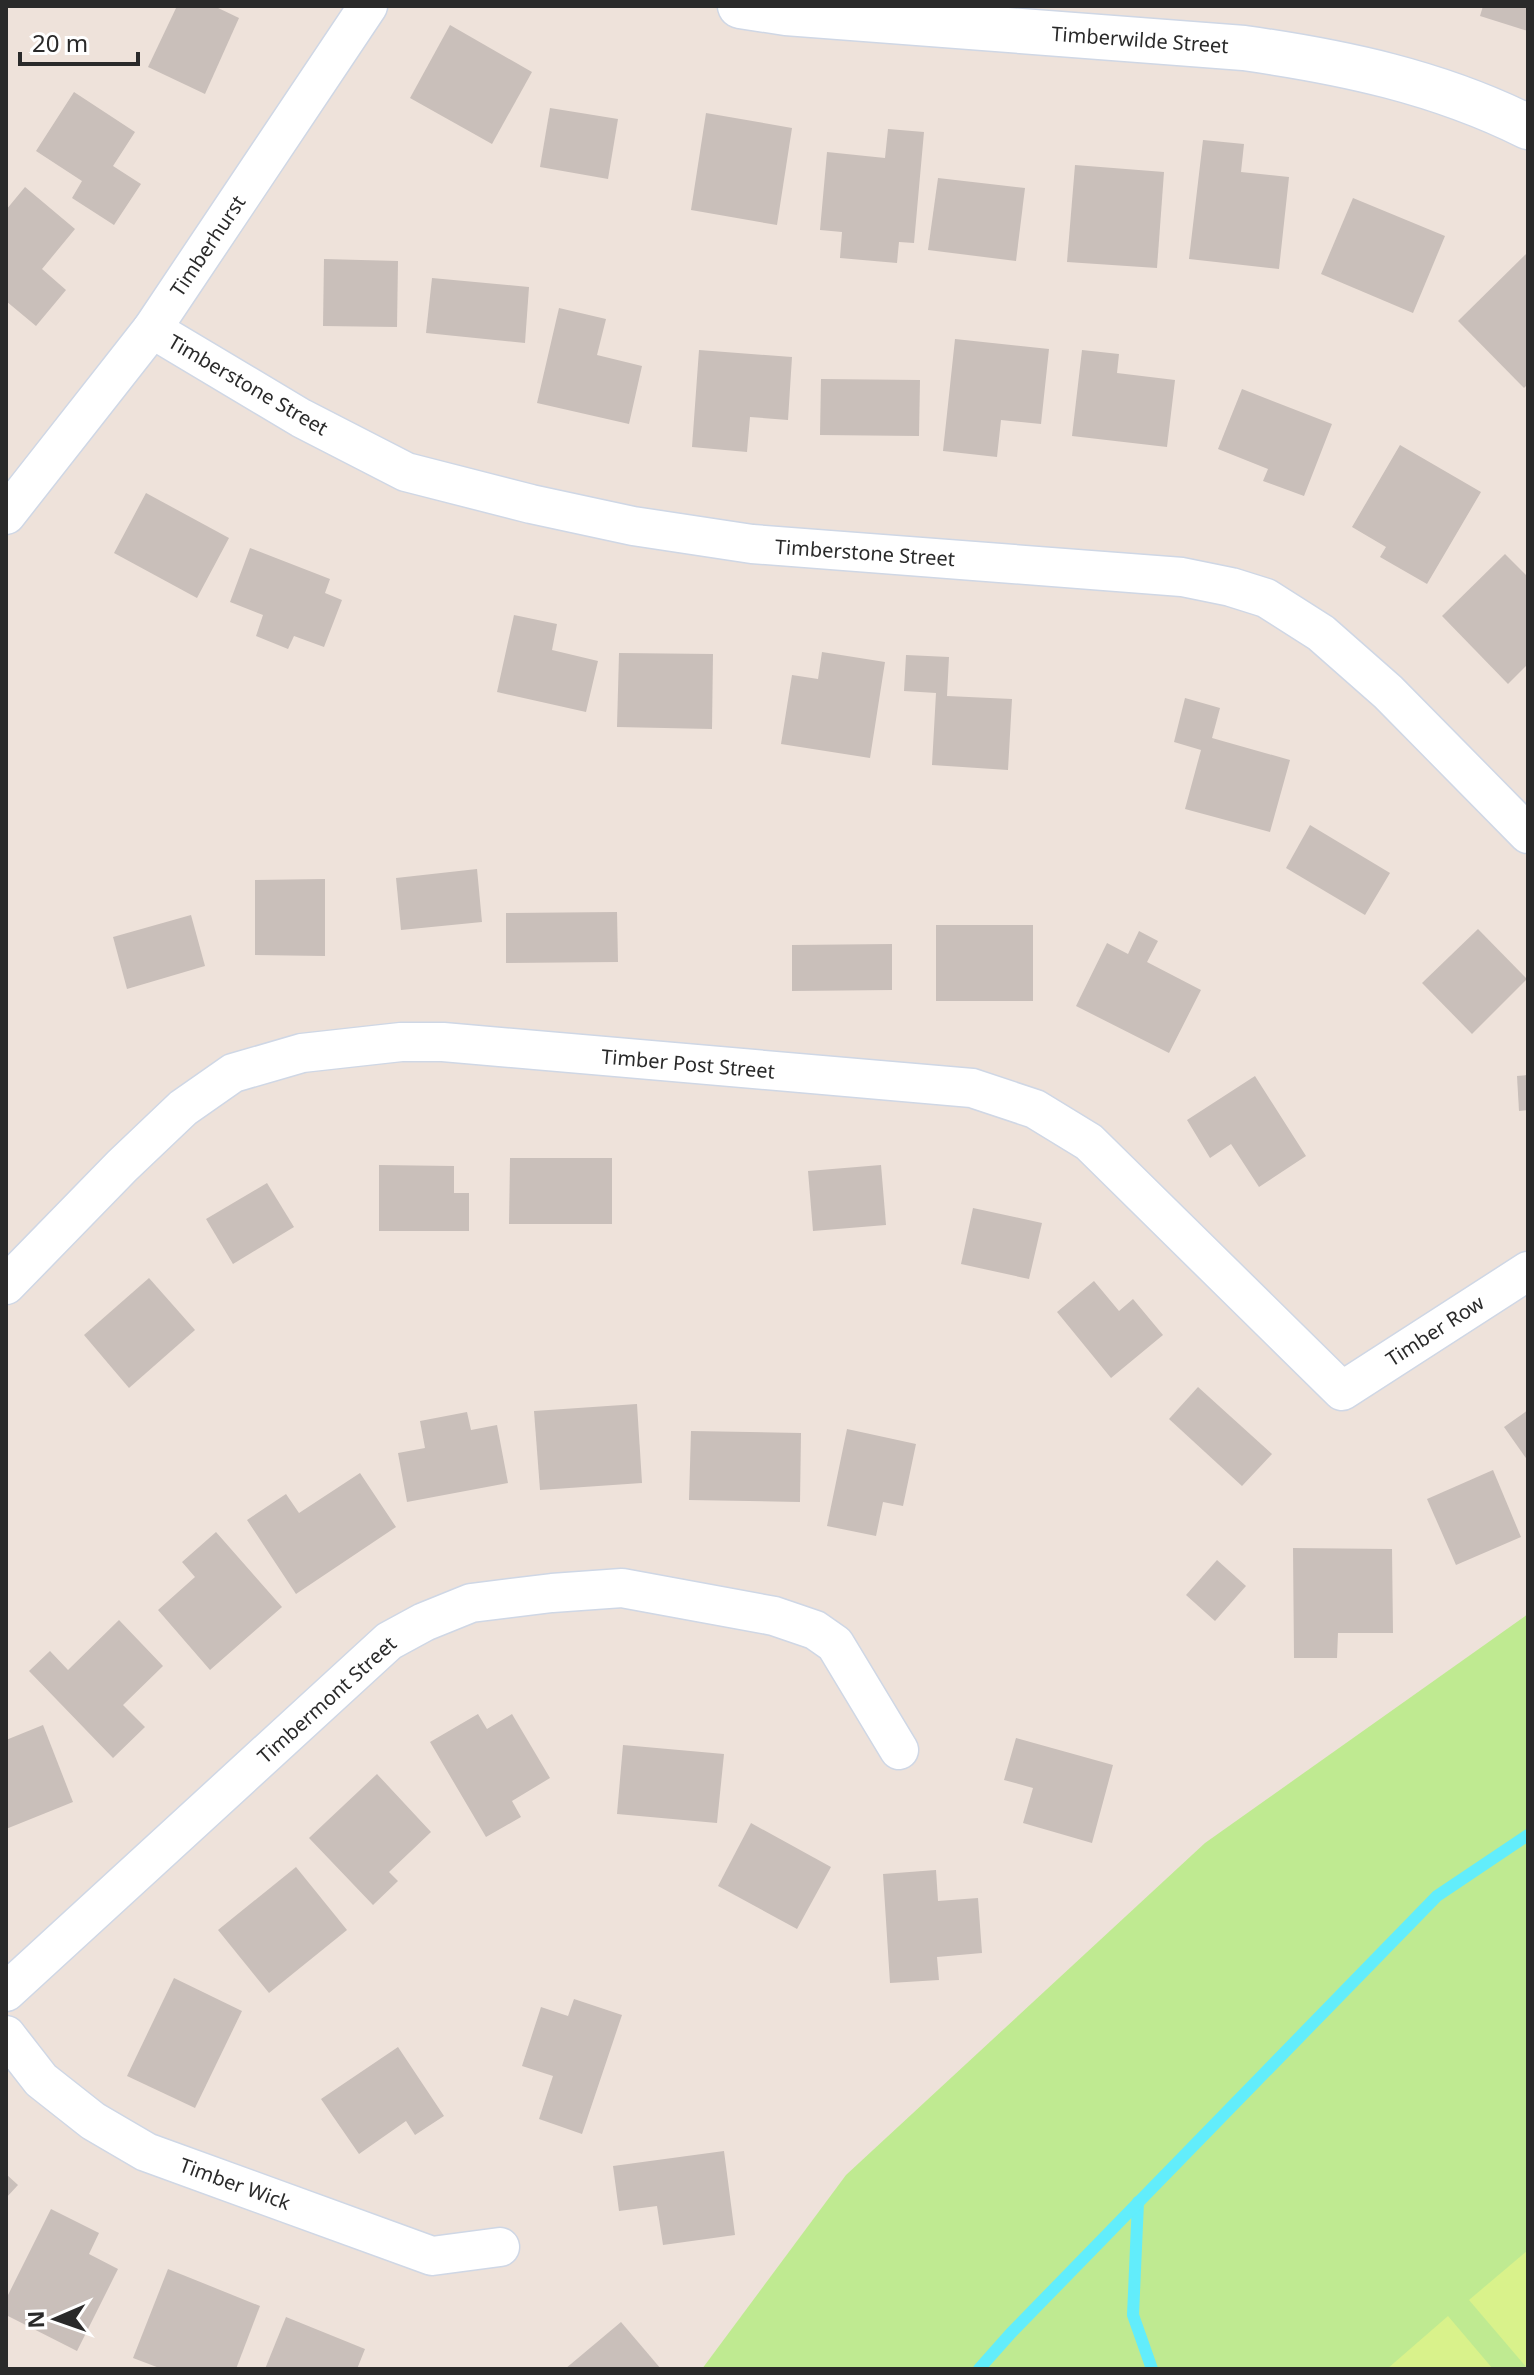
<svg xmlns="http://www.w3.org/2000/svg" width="1534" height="2375" font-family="'Noto Sans',sans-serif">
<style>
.green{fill:#bfea91}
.pitch{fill:#d9f28b}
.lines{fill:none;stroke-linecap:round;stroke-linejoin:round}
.stream{stroke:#62edfb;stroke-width:12}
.building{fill:#c9bfba}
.street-casing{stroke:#cfd7e5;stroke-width:41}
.secondary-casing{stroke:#cfd7e5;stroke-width:47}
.street{stroke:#fff;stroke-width:38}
.secondary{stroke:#fff;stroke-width:44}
.labels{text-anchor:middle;stroke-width:8;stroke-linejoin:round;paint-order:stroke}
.street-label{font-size:20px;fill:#2a2a2a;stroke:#fff}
</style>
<rect width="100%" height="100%" fill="#eee2da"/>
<!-- green -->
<path class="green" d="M1528 1614V2369H702L846 2175 1205 1843Z"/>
<!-- pitch -->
<g class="pitch">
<path d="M1528 2250V2369L1469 2300Z"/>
<path d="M1448 2316 1493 2369H1387Z"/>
</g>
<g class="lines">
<!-- stream -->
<g class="stream">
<path d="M1138 2202 1133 2315 1152 2369"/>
<path d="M979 2369 1011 2333 1437 1896 1528 1835"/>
</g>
</g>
<!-- building -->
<g class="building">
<path d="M177 6H214L239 18 205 94 148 67Z"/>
<path d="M1483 6H1528V31L1480 16Z"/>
<path d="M450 25 532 72 492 144 410 98Z"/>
<path d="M74 92 135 132 113 166 141 184 114 225 72 198 82 181 36 151Z"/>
<path d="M550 108 618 119 608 179 540 167Z"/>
<path d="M706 113 792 128 777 225 691 210Z"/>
<path d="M888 129 924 132 914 243 899 242 897 263 840 258 842 232 820 230 827 152 885 158Z"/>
<path d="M1203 140 1244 144 1241 172 1289 177 1279 269 1189 259Z"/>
<path d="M1075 165 1164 172 1157 268 1067 262Z"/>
<path d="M938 178 1025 188 1016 261 928 250Z"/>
<path d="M25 187 75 229 42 269 66 290 36 326 6 301V210Z"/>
<path d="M1353 198 1445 236 1413 313 1321 274Z"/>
<path d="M1528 252V384L1524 388 1458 321Z"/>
<path d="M324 259 398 261 397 327 323 326Z"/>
<path d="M432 278 529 287 525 343 426 333Z"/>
<path d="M559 308 606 319 597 355 642 366 629 424 537 403Z"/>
<path d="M955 339 1049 349 1041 424 1001 420 997 457 943 451Z"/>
<path d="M699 350 792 357 788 420 750 417 747 452 692 447Z"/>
<path d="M1082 350 1119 354 1117 373 1175 380 1167 447 1072 436Z"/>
<path d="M821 379 920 380 919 436 820 435Z"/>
<path d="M1242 389 1332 424 1304 496 1263 481 1268 469 1218 449Z"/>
<path d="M1400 445 1481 492 1427 584 1380 557 1386 547 1352 527Z"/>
<path d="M146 493 229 538 197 598 114 553Z"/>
<path d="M250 548 330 579 325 593 342 600 324 647 294 636 288 649 256 636 263 615 230 602Z"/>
<path d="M1505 554 1528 577V664L1508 684 1442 616Z"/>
<path d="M514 615 557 624 552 650 598 661 586 712 497 692Z"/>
<path d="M822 652 885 662 870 758 781 744 792 675 818 679Z"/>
<path d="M619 653 713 654 712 729 617 727Z"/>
<path d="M906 655 949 657 947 696 1012 699 1008 770 932 765 936 693 904 691Z"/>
<path d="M1185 698 1220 708 1212 738 1290 760 1270 832 1185 809 1201 750 1174 742Z"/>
<path d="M1310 825 1390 873 1365 915 1286 868Z"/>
<path d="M477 869 482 922 401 930 396 878Z"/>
<path d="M325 879V956L255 955V880Z"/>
<path d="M617 912 618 962 506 963V913Z"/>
<path d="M191 915 205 966 127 989 113 937Z"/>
<rect x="936" y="925" width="97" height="76"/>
<path d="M1478 929 1527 979 1472 1034 1422 983Z"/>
<path d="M1139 931 1158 941 1147 962 1201 990 1169 1053 1076 1006 1107 943 1128 954Z"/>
<path d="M892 944V990L792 991V945Z"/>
<path d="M1528 1075V1110L1519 1111 1517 1076Z"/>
<path d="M1255 1076 1306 1156 1259 1187 1231 1144 1210 1158 1187 1120Z"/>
<path d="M510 1158H612V1224H509Z"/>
<path d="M379 1165 454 1166V1193H469V1231H379Z"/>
<path d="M881 1165 886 1225 813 1231 808 1171Z"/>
<path d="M267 1183 294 1227 233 1264 206 1219Z"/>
<path d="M973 1208 1042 1223 1029 1279 961 1264Z"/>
<path d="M149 1278 195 1330 129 1388 84 1335Z"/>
<path d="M1094 1281 1119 1311 1133 1299 1163 1335 1111 1378 1057 1312Z"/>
<path d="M1198 1387 1272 1454 1242 1486 1169 1419Z"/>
<path d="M637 1404 642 1483 540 1490 534 1411Z"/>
<path d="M1528 1410V1461L1504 1427Z"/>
<path d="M467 1412 471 1430 497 1425 508 1483 407 1502 398 1453 425 1448 420 1421Z"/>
<path d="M847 1429 916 1444 903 1506 883 1502 876 1536 827 1526Z"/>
<path d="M691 1431 801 1433 800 1502 689 1500Z"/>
<path d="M1493 1470 1521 1537 1456 1565 1427 1499Z"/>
<path d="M360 1473 396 1527 296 1594 247 1520 286 1494 299 1513Z"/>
<path d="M216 1532 282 1607 210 1670 158 1610 195 1577 182 1562Z"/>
<path d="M1293 1548 1392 1549 1393 1633H1338L1337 1658H1294Z"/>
<path d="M1217 1560 1246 1586 1215 1621 1186 1595Z"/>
<path d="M119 1620 163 1666 123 1705 145 1727 113 1758 29 1671 50 1651 68 1670Z"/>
<path d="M478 1714 487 1729 512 1714 550 1778 512 1801 521 1817 486 1837 430 1742Z"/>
<path d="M43 1725 73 1802 6 1829V1740Z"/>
<path d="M1016 1738 1113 1765 1092 1843 1023 1823 1033 1788 1004 1780Z"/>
<path d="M623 1745 724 1754 717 1823 617 1814Z"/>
<path d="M377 1774 431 1832 389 1872 398 1881 373 1905 309 1838Z"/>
<path d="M751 1823 831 1867 797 1929 718 1886Z"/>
<path d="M296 1867 347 1930 269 1993 218 1930Z"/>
<path d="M936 1870 938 1901 978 1898 982 1953 937 1957 939 1980 890 1983 883 1874Z"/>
<path d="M174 1978 242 2011 195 2108 127 2076Z"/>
<path d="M574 1999 622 2015 582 2134 539 2119 553 2076 522 2066 541 2007 568 2016Z"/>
<path d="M398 2047 444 2116 415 2135 406 2121 359 2154 321 2099Z"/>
<path d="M724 2151 735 2235 663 2245 657 2206 619 2211 613 2166Z"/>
<path d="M6 2174 18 2185 6 2198Z"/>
<path d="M51 2209 99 2233 89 2254 118 2269 77 2351 6 2315V2299Z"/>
<path d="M168 2269 260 2306 236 2369H162L133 2358Z"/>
<path d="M286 2317 365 2349 357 2369H265Z"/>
<path d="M621 2322 661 2369H565Z"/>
</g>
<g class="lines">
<defs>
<g id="street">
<path d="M152 329 301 418 406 472 531 504 633 526 752 544 1182 577 1231 587 1266 598 1321 633 1388 692 1528 834"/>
<path d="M6 515 152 329 368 6"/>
<path d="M6 1285 122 1166 183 1108 233 1073 302 1053 401 1042H443L972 1088 1035 1109 1089 1142 1342 1391 1528 1271"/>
<path d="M6 1992 389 1641 424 1622 471 1603 552 1593 622 1588 774 1616 815 1630 835 1644 899 1750"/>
<path d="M6 2035 41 2080 93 2121 146 2152 432 2256 500 2247"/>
</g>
<path id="secondary" d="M740 6 786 13 1244 48C1343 62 1438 82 1528 127"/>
</defs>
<!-- street casing -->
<use href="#street" class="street-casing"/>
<!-- secondary casing -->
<use href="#secondary" class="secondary-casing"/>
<!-- street -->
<use href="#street" class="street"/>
<!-- secondary -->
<use href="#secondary" class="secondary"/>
</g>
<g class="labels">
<!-- street labels -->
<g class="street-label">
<text transform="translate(1140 40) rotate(4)" y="7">Timberwilde Street</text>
<text transform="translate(208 246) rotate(-56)" y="7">Timberhurst</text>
<text transform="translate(248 385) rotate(30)" y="7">Timberstone Street</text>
<text transform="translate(865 553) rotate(4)" y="7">Timberstone Street</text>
<text transform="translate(688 1064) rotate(5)" y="7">Timber Post Street</text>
<text transform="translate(1435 1331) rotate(-33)" y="7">Timber Row</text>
<text transform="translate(327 1700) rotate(-42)" y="7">Timbermont Street</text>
<text transform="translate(235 2184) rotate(20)" y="7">Timber Wick</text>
</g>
</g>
<!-- border -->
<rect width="1534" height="2375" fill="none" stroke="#2a2a2a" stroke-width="16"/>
<!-- north arrow -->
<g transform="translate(56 2319) rotate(268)" stroke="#ffffff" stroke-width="6" paint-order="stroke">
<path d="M0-6L14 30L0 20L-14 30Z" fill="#2a2a2a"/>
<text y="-12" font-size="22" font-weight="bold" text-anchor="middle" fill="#2a2a2a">N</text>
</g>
<!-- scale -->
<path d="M20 52v12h118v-12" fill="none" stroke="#2a2a2a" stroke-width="4"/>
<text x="32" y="52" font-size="24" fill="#2a2a2a" stroke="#ffffff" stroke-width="6" paint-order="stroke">20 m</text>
</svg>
